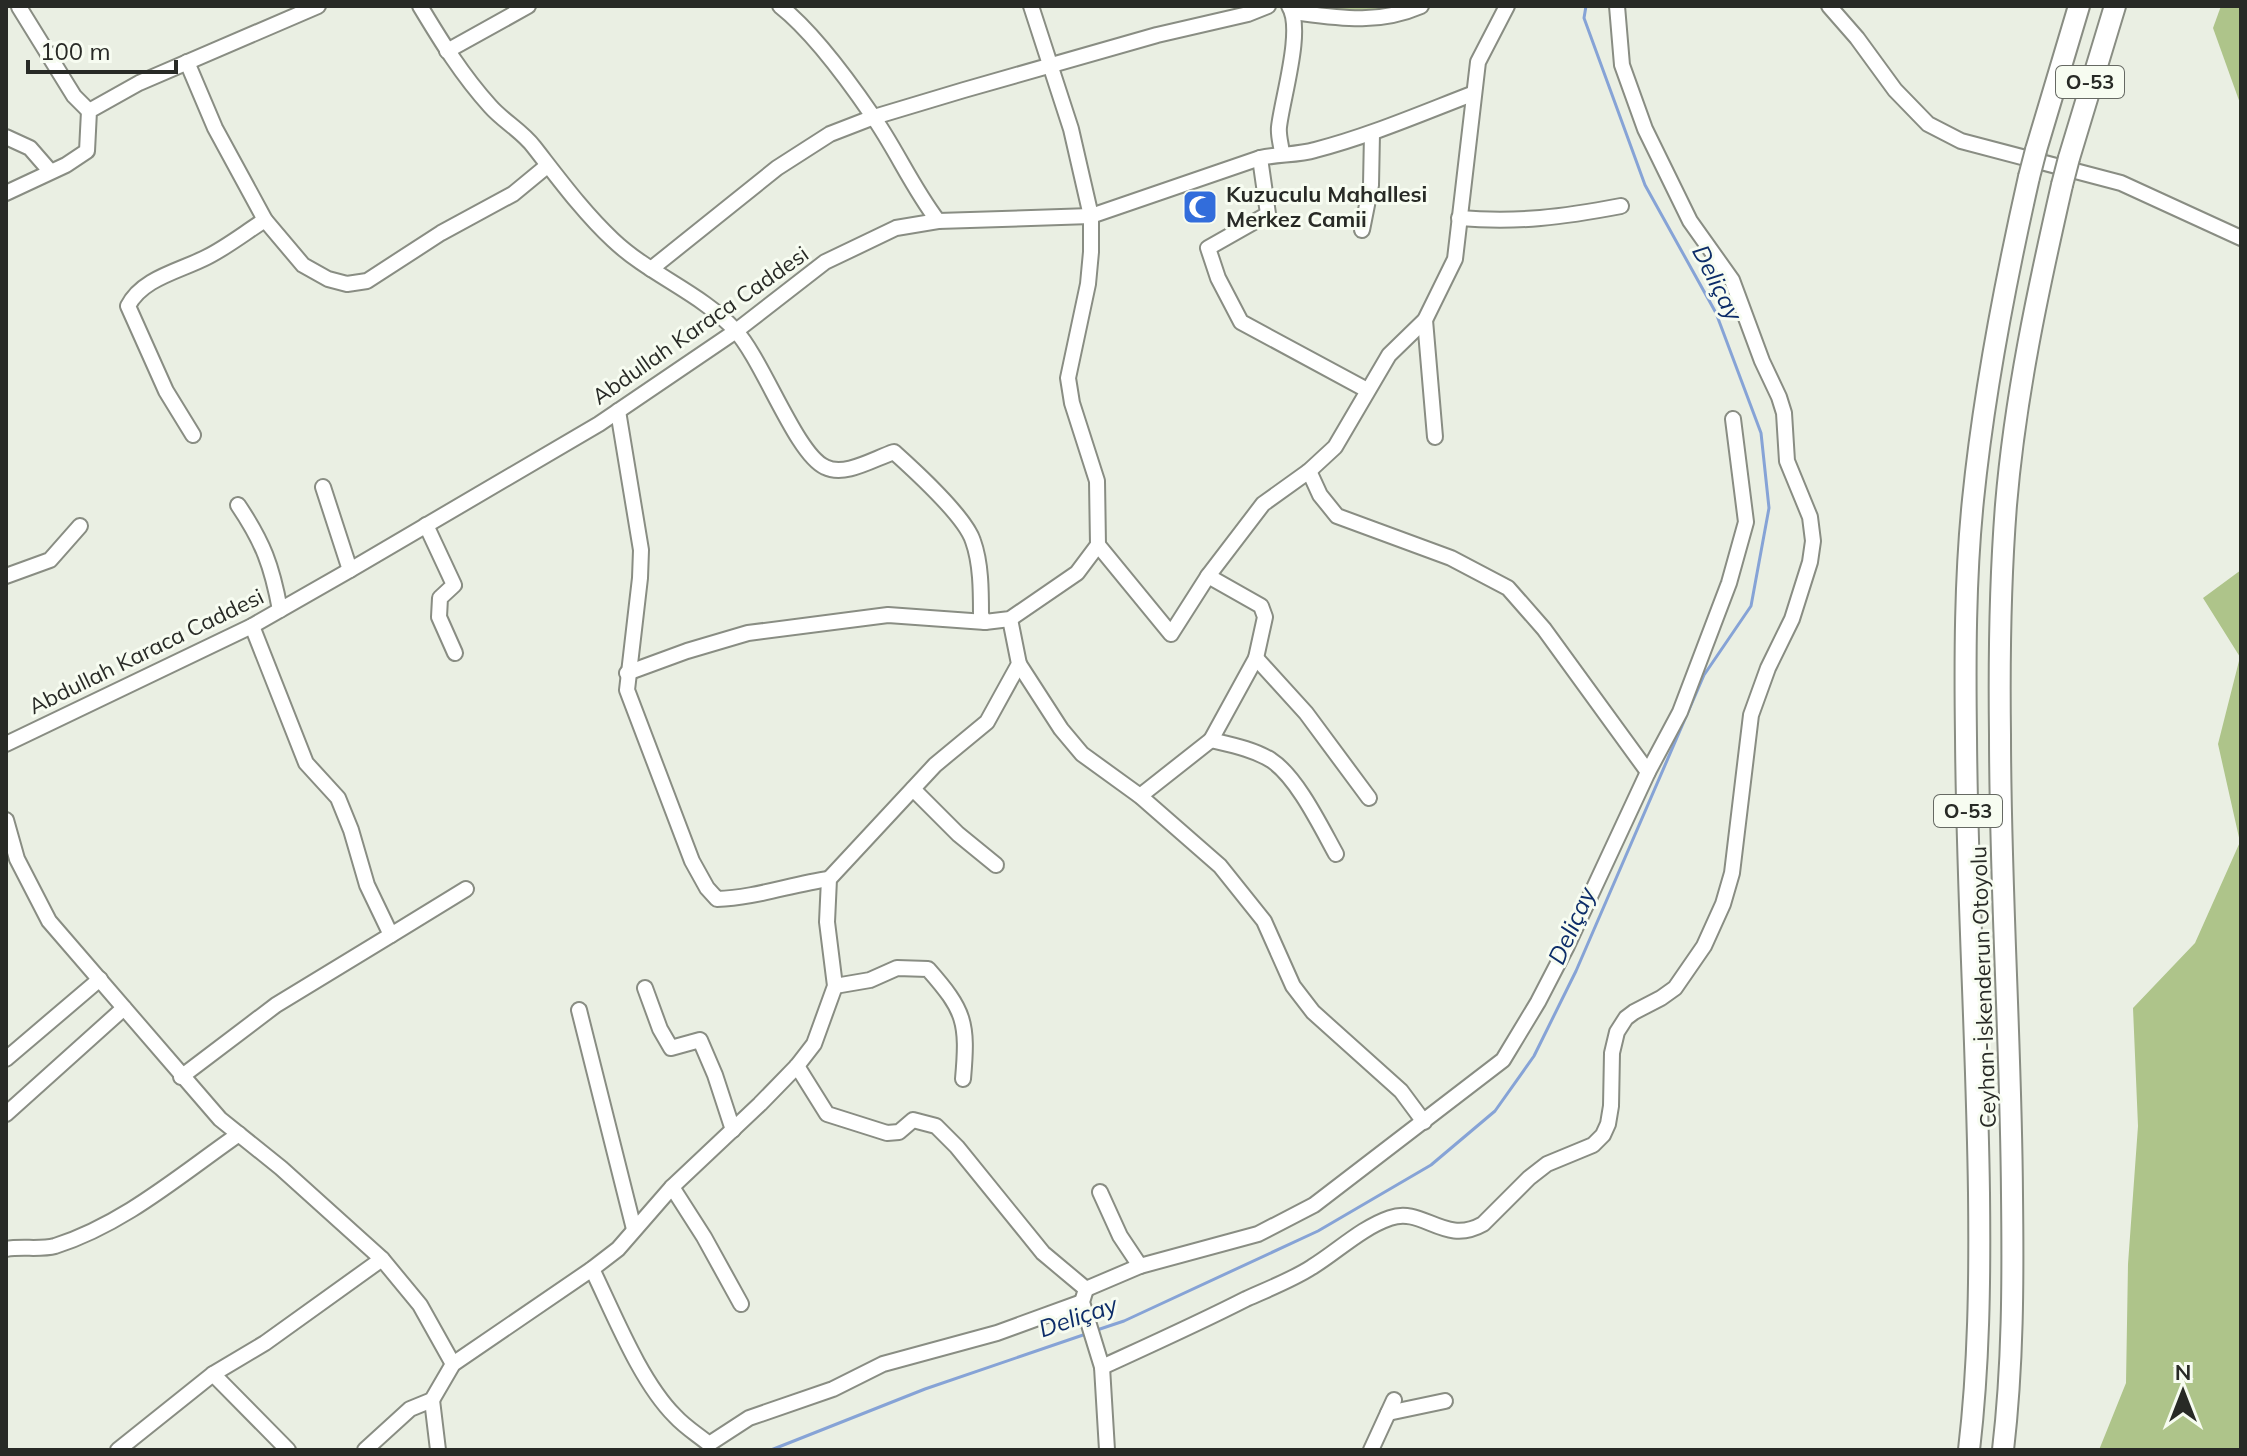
<svg xmlns="http://www.w3.org/2000/svg" width="2247" height="1456" font-family="Mulish,sans-serif">
<style>
.green{fill:#b9cd9a}
.forest{fill:#aec48a}
.lines{fill:none;stroke-linecap:round;stroke-linejoin:round}
.stream{stroke:#86a3d6;stroke-width:3}
.minor-casing{stroke:#898d83;stroke-width:18}
.highway-casing{stroke:#898d83;stroke-width:24}
.minor{stroke:#fff;stroke-width:14}
.highway{stroke:#fff;stroke-width:20}
.highway-bridge-casing{stroke:#898d83;stroke-width:24;stroke-linecap:butt}
.highway-bridge{stroke:#fff;stroke-width:20}
.labels{text-anchor:middle;stroke-width:6;stroke-linejoin:round;paint-order:stroke}
.shield{fill:#f7fcf1;stroke:#666963;stroke-width:2}
.shield-label{font-size:20px;font-weight:bold;fill:#282a26}
.poi-label{font-size:22px;font-weight:bold;fill:#282a26;stroke:#f7fcf1;text-anchor:start}
.street-label{font-size:22px;fill:#282a26;stroke:#f7fcf1}
.water-label{font-size:24px;font-style:italic;fill:#0d2d69;stroke:#f7fcf1}
</style>
<rect width="100%" height="100%" fill="#eaefe3"/>
<!-- green -->
<path class="green" d="M1307 6H1402C1379 18 1329 19 1307 6Z"/>
<!-- forest -->
<g class="forest">
<path d="M2221 6H2241V106L2213 28Z"/>
<path d="M2241 570V1450H2099L2126 1383 2128 1264 2138 1126 2133 1008 2195 943 2240 842 2218 744 2240 657 2203 598Z"/>
</g>
<g class="lines">
<!-- stream -->
<g class="stream">
<path d="M1097 1330 1124 1321 1318 1231 1431 1165 1495 1111 1534 1056 1576 971 1704 675 1751 606 1769 508 1761 433 1716 313 1645 185 1584 18 1586 6"/>
<path d="M771 1450 925 1389 1086 1334"/>
</g>
<defs>
<g id="minor">
<path d="M420 6C441 41 462 75 490 106 503 121 522 131 534 147 559 179 584 213 613 240 650 275 701 293 735 330 763 360 796 454 825 467 845 477 873 459 894 452 914 470 965 516 973 541 981 563 981 591 981 615L985 622"/>
<path d="M780 6C813 32 848 80 872 115 896 149 912 187 938 221"/>
<path d="M1829 6 1857 38 1895 90 1928 124 1961 141 2121 183 2241 238"/>
<path d="M19 7 74 96 89 111"/>
<path d="M1293 12C1339 18 1377 25 1421 6"/>
<path d="M447 51 528 6"/>
<path d="M187 62 215 128 265 220 303 265 328 279 347 284 367 281 441 233 513 194 547 166"/>
<path d="M6 137 30 148 50 171"/>
<path d="M1282 153C1281 144 1278 135 1279 127 1282 99 1304 29 1289 6"/>
<path d="M1260 158 1268 214 1208 248 1218 278 1241 322 1367 390"/>
<path d="M6 193 66 165 87 151 89 111 139 83 318 6"/>
<path d="M1459 218C1518 223 1563 217 1621 206"/>
<path d="M1362 230 1371 185 1372 133"/>
<path d="M651 269 777 168 830 134 874 117 964 90 1157 35 1248 14 1268 6"/>
<path d="M1425 320 1435 437"/>
<path d="M618 411 641 550 640 578 627 690 692 861 707 888 717 899C755 898 792 884 829 879"/>
<path d="M193 435 166 391 128 306C142 278 180 271 207 257 227 247 246 232 265 220"/>
<path d="M1309 471 1320 495 1337 516 1451 558 1508 588 1544 629 1648 772"/>
<path d="M323 487 350 570"/>
<path d="M238 505C263 542 272 566 280 610"/>
<path d="M426 525 454 585 440 598 439 617 455 653"/>
<path d="M1098 545 1171 634 1208 576 1263 504 1309 471 1335 447 1389 355 1425 320 1455 259 1478 62 1507 6"/>
<path d="M6 576 50 560 80 526"/>
<path d="M1256 658 1306 713 1369 798"/>
<path d="M1019 664 1061 729 1082 754 1140 796 1220 866 1264 921 1293 986 1313 1012 1401 1091 1424 1122"/>
<path d="M627 673 687 651 748 633 888 615 985 622 1010 619 1077 573 1098 545 1097 481 1072 403 1068 378 1088 284 1091 252V216L1071 129 1031 6"/>
<path d="M1211 740C1232 745 1253 749 1271 760 1297 777 1321 827 1336 854"/>
<path d="M6 744 252 626 350 570 599 424 736 331 825 262 896 228 938 221 1091 216 1260 158C1278 154 1298 155 1315 150 1369 136 1420 114 1472 94"/>
<path d="M913 789 958 834 996 865"/>
<path d="M1140 796 1211 740 1256 658 1265 617 1261 606 1208 576"/>
<path d="M6 820 17 859 49 921 220 1119 281 1168 382 1259 420 1305 453 1364"/>
<path d="M391 935 466 889"/>
<path d="M835 986 870 980 897 968 928 969C965 1011 968 1022 963 1079"/>
<path d="M645 988 660 1029 671 1048 700 1040 715 1075 733 1130"/>
<path d="M579 1010 634 1229"/>
<path d="M6 1059 100 979"/>
<path d="M797 1066 827 1114 887 1133 899 1132 913 1120 936 1126 957 1147 1043 1253 1086 1289 1082 1302 1102 1367 1107 1450"/>
<path d="M181 1077 276 1005 391 935 367 885 351 830 338 798 306 763 252 626"/>
<path d="M6 1114 124 1008"/>
<path d="M672 1187 704 1237 741 1304"/>
<path d="M1100 1192 1120 1236 1140 1266"/>
<path d="M6 1249C22 1246 40 1250 55 1246 124 1224 180 1175 239 1134"/>
<path d="M592 1269C614 1314 640 1381 675 1416 685 1427 698 1435 709 1444L749 1418 833 1389 883 1364 997 1333 1082 1302"/>
<path d="M1086 1289 1140 1266 1258 1234 1314 1205 1503 1060 1538 1002 1567 946 1648 772 1680 712 1729 583 1746 522 1733 419"/>
<path d="M1102 1367C1150 1345 1199 1323 1246 1299 1268 1289 1292 1280 1312 1267 1338 1251 1361 1228 1390 1218 1423 1206 1444 1246 1483 1224L1529 1178 1547 1164 1593 1145 1603 1135 1608 1124 1611 1106 1612 1053 1617 1032 1626 1018 1634 1012 1661 998 1675 988 1704 946 1723 904 1732 873 1751 715 1768 668 1792 619 1810 562 1813 541 1810 517 1787 461 1784 413 1779 397 1762 361 1732 280 1690 221 1645 129 1622 65 1617 6"/>
<path d="M213 1374 288 1450"/>
<path d="M432 1400 438 1450"/>
<path d="M1388 1413 1445 1401"/>
<path d="M118 1450 213 1374 265 1343 382 1259"/>
<path d="M365 1450 410 1409 432 1400 453 1364 592 1269 618 1249 672 1187 760 1104 797 1066 814 1044 835 986 827 922 829 879 935 765 987 722 1019 664 1010 619"/>
<path d="M1371 1450 1394 1400"/>
</g>
<g id="highway">
<path d="M2036 150 2079 6"/>
<path d="M2069 158 2115 6"/>
<path d="M1969 1450C1979 1365 1980 1279 1979 1193 1977 1041 1967 889 1966 737 1965 659 1965 578 1973 500 1984 391 2005 283 2029 177"/>
<path d="M2003 1450C2013 1365 2013 1280 2012 1195 2011 1042 2000 888 2000 735 1999 659 2000 582 2006 505 2015 397 2038 290 2062 185"/>
</g>
</defs>
<!-- minor casing -->
<use href="#minor" class="minor-casing"/>
<!-- highway casing -->
<use href="#highway" class="highway-casing"/>
<!-- minor -->
<use href="#minor" class="minor"/>
<!-- highway -->
<use href="#highway" class="highway"/>
<defs>
<g id="highway-bridge">
<path d="M2029 177 2036 150"/>
<path d="M2062 185 2069 158"/>
</g>
</defs>
<!-- highway-bridge casing -->
<use href="#highway-bridge" class="highway-bridge-casing"/>
<!-- highway-bridge -->
<use href="#highway-bridge" class="highway-bridge"/>
</g>
<!-- icons -->
<defs>
<symbol id="mosque-square" viewBox="-11 -11 22 22"><rect x="-9" y="-9" width="18" height="18" rx="4" fill="#326ddb" stroke="#f7fcf1"/><path d="M3.5-4.9A6 6 0 1 0 3.5 4.9A5 5 0 1 1 3.5-4.9Z" fill="#fff"/></symbol>
</defs>
<g fill-rule="evenodd">
<use href="#mosque-square" x="1180" y="187" width="40" height="40"/>
</g>
<g class="labels">
<!-- shield labels -->
<g class="shield">
<rect x="2056" y="66" width="68" height="32" rx="6"/>
<rect x="1934" y="795" width="68" height="32" rx="6"/>
</g>
<g class="shield-label">
<text x="2090" y="89">O-53</text>
<text x="1968" y="818">O-53</text>
</g>
<!-- poi labels -->
<g class="poi-label">
<text x="1226" y="202">Kuzuculu Mahallesi<tspan x="1226" dy="25">Merkez Camii</tspan></text>
</g>
<!-- street labels -->
<g class="street-label">
<text transform="translate(700 325) rotate(-35)" y="8">Abdullah Karaca Caddesi</text>
<text transform="translate(146 651) rotate(-26)" y="8">Abdullah Karaca Caddesi</text>
<text transform="translate(1983 987) rotate(-92)" y="8">Ceyhan-İskenderun Otoyolu</text>
</g>
<!-- water labels -->
<g class="water-label">
<text transform="translate(1717 283) rotate(63)" y="8">Deliçay</text>
<text transform="translate(1572 926) rotate(-66)" y="8">Deliçay</text>
<text transform="translate(1078 1317) rotate(-19)" y="8">Deliçay</text>
</g>
</g>
<!-- border -->
<rect width="2247" height="1456" fill="none" stroke="#282a26" stroke-width="16"/>
<!-- north arrow -->
<g transform="translate(2183 1392)" stroke="#f7fcf1" stroke-width="6" paint-order="stroke">
<path d="M0-6L14 30L0 20L-14 30Z" fill="#282a26"/>
<text y="-12" font-size="22" font-weight="bold" text-anchor="middle" fill="#282a26">N</text>
</g>
<!-- scale -->
<path d="M28 60v12h148v-12" fill="none" stroke="#282a26" stroke-width="4"/>
<text x="40" y="60" font-size="24" fill="#282a26" stroke="#f7fcf1" stroke-width="6" paint-order="stroke">100 m</text>
</svg>
